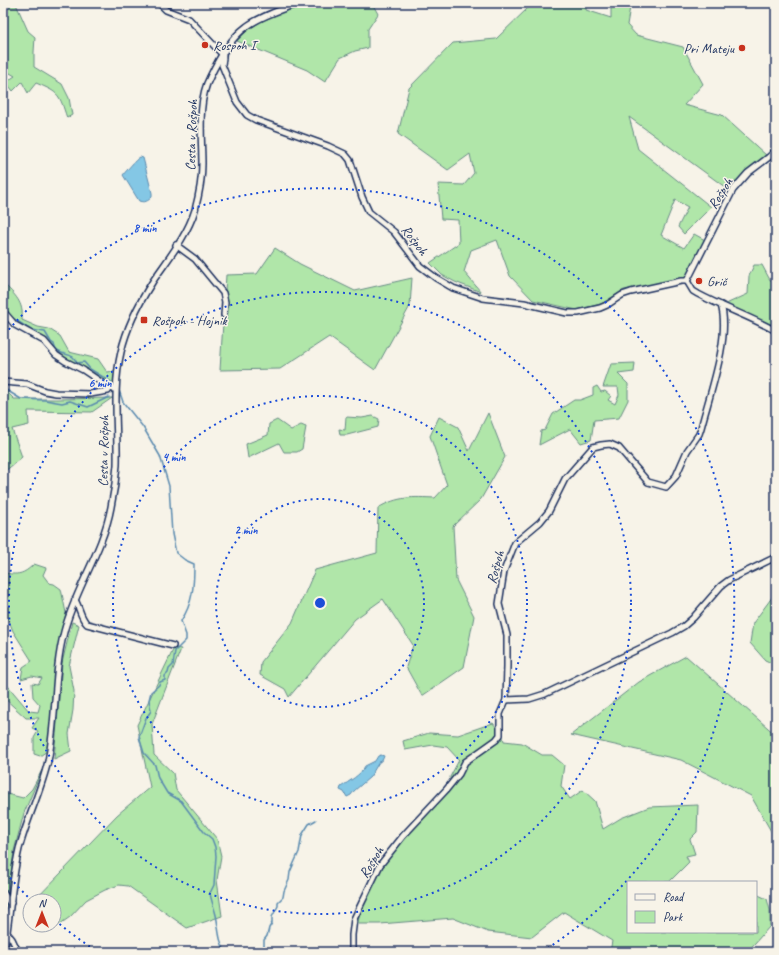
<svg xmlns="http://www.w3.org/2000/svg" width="779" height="955" font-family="Caveat,sans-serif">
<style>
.green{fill:#b0e6a9;stroke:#668a84}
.water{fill:#84c7e5;stroke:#5a8aaf}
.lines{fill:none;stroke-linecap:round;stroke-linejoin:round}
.stream{stroke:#5a8aaf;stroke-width:1.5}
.minor-casing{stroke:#1b2f5e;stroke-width:8}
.minor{stroke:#f7f3e8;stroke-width:5}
.ring{fill:none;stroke:#1d4ed8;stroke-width:2;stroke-dasharray:2 4}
.poi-dot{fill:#c8321e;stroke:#f7f3e8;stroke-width:1.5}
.labels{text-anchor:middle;stroke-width:3;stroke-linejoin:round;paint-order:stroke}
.poi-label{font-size:14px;fill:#1b2f5e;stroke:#f7f3e8;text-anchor:start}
.street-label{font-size:14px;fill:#1b2f5e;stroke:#f7f3e8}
.centre{fill:#1d4ed8;stroke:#f7f3e8;stroke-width:2}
.ring-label{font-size:12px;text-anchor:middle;font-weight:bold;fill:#1d4ed8;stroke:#f7f3e8;stroke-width:3;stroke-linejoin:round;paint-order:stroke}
</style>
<rect width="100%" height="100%" fill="#f7f3e8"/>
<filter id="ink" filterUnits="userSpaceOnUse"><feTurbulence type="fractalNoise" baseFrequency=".025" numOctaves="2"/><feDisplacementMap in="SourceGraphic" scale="8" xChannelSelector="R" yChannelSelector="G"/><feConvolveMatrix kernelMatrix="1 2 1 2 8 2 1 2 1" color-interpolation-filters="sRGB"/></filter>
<g filter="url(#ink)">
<!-- green -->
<g class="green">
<path d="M3 3 16 4 28 31 35 37 34 52V67L62 84 69 98 72 115 67 118C59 94 60 93 36 83L28 93 22 82 13 91 6 82 15 76 3 69Z"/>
<path d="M308 3H372L378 14 368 29V48L355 51 340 58 325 82 307 70 237 41 248 30 262 21Z"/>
<path d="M531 3H586V10L611 18V3H627L630 7 627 25 636 35 683 47 703 84 684 105 722 115 767 156 747 172 729 190 629 117 638 149 711 207 684 234 678 227 688 207 675 200 661 235 684 248 694 234 705 240 686 278 624 290 601 304 577 310 533 300 510 276 497 240 471 250 464 272 481 292 455 282 442 275 430 263 459 243 458 220 441 219 438 184 464 185 474 173 470 154 448 170 398 134 409 88 453 43 496 39 530 6Z"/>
<path d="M275 248 300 264 355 291 412 278 410 306 375 370 329 337 280 369 220 370 226 275 257 274Z"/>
<path d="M754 265H762L770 280 776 281V330L732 309 726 304 748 294 749 276Z"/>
<path d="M3 283C15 295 24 302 22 320L38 327 49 329 60 336 69 352 98 359 107 372 116 371 113 387 83 367 60 355 48 339 30 332 14 323 11 319 3 317Z"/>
<path d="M635 363 634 372 618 374 628 384V400L619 418 594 420 591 440 581 443 570 429 539 445 541 431 545 430 553 414 574 400H580L593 395V388L597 386 601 392 605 391 611 396 608 400 615 404 619 395 618 387H603L611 364Z"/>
<path d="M3 388 14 399H57L112 398 92 412 28 411 29 425 12 429 22 457 3 473Z"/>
<path d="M488 413 505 457 481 499 453 526 456 580 474 616 464 667 422 696 406 667 413 645 383 599 355 619 289 697 285 689 260 675 261 662 292 623 315 570 377 553 378 508C398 496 413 497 435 498L447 485 430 436 439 417 458 427 469 451Z"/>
<path d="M373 416 379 419 378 427 347 435H340L339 429 345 430 346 417 362 418Z"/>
<path d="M277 420 291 430 301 425 306 427 302 449 297 452H284L279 443 248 458 246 444 268 435 269 424Z"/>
<path d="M34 564 46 568 43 575 49 583 54 584 61 589 66 613 59 643 54 672 51 727 47 751 40 756 34 754V738L38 731 32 728 39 718H26L3 697V680L29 711 38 712 40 705 33 697 32 683 38 684 42 678 32 676 21 679 23 667 32 661 13 631 9 621 3 615V573C18 575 23 575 34 564Z"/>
<path d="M776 592V665L765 660 750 643 753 623Z"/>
<path d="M72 622 79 625 69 666 74 691 73 710 69 734 71 751 54 759 62 663Z"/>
<path d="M174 648 181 649 152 724 154 755 173 773 176 790 217 839 221 856 217 880 222 916 187 928 128 886 119 885 105 890 86 900 70 917 53 929 47 925H54V901H34L117 815 150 787 137 725Z"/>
<path d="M686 656 776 735V840L751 796 681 760 571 735 639 682Z"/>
<path d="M493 723 496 727 501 730 504 741 522 743 542 755H552L564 765 561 786 570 799 583 790 595 801 603 829 621 818 649 807 698 805 697 832 690 839 695 854 686 856 689 862 669 882H628V932H756V894L767 899 770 910V926L747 952H610L612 941 564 912 532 937 488 932 453 918 380 924H358L360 909 382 866 425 813 450 789V777L459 760 447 747 433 745 405 750 403 741 429 733 458 735Z"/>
<path d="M42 770 24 813 14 851 5 916 3 915V874L5 873 3 845V793L23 798 32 789Z"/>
</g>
<!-- water -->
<g class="water">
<path d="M140 157 143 158 152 193V197C148 201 145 203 139 201L123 175C127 170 135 160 140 157Z"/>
<path d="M381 755 384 756 382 761 379 762 370 777 354 791 351 795 347 797 344 792 340 790 341 787C349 781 361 775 365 766L375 761 378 756Z"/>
</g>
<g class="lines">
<!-- stream -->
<g class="stream">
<path d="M3 315 4 316"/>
<path d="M11 317 31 330 45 332 51 342 54 344C56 356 66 352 73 357 75 359 76 361 77 363L84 362 90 369 111 382"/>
<path d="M3 388 21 399 45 400 62 403 70 401 88 407 109 397"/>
<path d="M119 390 123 402 143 427 160 456 169 486 172 534 176 553 185 560 194 564C194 585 193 603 181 621L186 635V640L175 651 173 665 169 669 168 673 165 676V680L160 682 159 685 151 692 149 700 151 711 146 718 139 737 144 753 155 765 158 778 167 793 181 801 204 832 212 839 215 847 216 856 214 885 210 893C211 900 214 907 216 915 219 928 218 941 226 952"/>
<path d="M261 952V948L264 947V940L267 936 269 928 272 923V917L278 906V902L283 897 284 891 289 880 290 872 299 852 302 835 309 824 316 820"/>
</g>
<defs>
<g id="minor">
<path d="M159 3 166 10 189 19 223 55"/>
<path d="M223 58 222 65 237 102 247 115 256 120 328 146 345 154 350 160 362 197 369 212 394 232 420 266 436 278 453 288 483 298 524 303 567 313H578L600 308 607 305 622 295 631 292 681 281H687"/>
<path d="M176 245 195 259 223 293 225 302 224 315"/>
<path d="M687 281 733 190 748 173 769 157 776 150"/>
<path d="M687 281 693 291 698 294C724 308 751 317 776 331"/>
<path d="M3 311 15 325 44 341 56 355 65 361 83 370 110 388"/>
<path d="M3 382 27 384 45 391 56 393 90 394 108 391 110 388 113 389"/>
<path d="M75 600C80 608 80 617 87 624L173 646"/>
<path d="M506 700 529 699 545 694 672 633 684 626 693 618 721 586 729 580 776 557"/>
<path d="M3 892 9 902 11 903"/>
<path d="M7 933 12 939 18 952"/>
<path d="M4 952C10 918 11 883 19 849 27 819 41 791 48 761 57 718 53 674 64 632 75 589 103 551 111 507 114 493 116 479 117 465 118 427 112 390 121 352 127 326 139 303 153 281 168 259 187 236 195 210 199 195 202 180 202 164 202 137 197 101 210 77 218 60 230 39 246 27 260 16 281 10 298 3"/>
<path d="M352 952V935L354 919 380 865 403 836 446 790 459 774 465 762 496 740 500 735V714L506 700 507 666V635L499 604 504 571 515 543 540 522 549 511 565 479 593 447 601 445 610 444 619 448 648 482 666 487 676 476 687 451 699 434 701 428C709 396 731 337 721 305"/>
</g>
</defs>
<!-- minor casing -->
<use href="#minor" class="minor-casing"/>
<!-- minor -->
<use href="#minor" class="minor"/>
</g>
</g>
<!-- distance rings -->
<g class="ring">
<circle cx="320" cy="603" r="104"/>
<circle cx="320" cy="603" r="207"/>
<circle cx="320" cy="603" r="311"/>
<path d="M95 950A414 414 0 0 1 57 922M32 901A414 414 0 0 1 5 872M5 334A414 414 0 1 1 545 950"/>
</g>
<!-- markers -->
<g class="poi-dot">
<circle cx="205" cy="45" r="4"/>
<circle cx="742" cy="48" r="4"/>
<circle cx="699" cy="281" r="4"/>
<rect x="140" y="316" width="8" height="8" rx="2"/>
</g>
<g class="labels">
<!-- poi labels -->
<g class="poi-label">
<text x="213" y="50">Rospoh I</text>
<text x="734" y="53" text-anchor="end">Pri Mateju</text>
<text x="707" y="286">Grič</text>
<text x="152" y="325">Rošpoh - Hojnik</text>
</g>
<!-- street labels -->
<g class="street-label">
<text transform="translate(191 135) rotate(-88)" y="5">Cesta v Rošpoh</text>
<text transform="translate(720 193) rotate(-58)" y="5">Rošpoh</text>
<text transform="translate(415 240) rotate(52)" y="5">Rošpoh</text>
<text transform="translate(103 451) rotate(-89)" y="5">Cesta v Rošpoh</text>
<text transform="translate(495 567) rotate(-75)" y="5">Rošpoh</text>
<text transform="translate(371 862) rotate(-59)" y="5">Rošpoh</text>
</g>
</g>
<circle cx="320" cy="603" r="6" class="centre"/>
<g class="ring-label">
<text x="145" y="232">8 min</text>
<text x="100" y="387">6 min</text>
<text x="174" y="461">4 min</text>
<text x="246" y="534">2 min</text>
</g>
<!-- margin -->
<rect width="779" height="955" fill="none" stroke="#f7f3e8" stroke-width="16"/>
<rect x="8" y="8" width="763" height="939" fill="none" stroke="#1b2f5e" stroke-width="1.5" filter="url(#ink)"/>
<!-- legend -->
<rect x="627" y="881" width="130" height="52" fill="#f7f3e8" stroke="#9fa5b1"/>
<rect x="635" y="894" width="20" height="6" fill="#f7f3e8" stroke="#9fa5b1"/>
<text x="663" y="901" font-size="12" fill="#1b2f5e">Road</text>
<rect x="635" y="911" width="20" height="12" fill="#b0e6a9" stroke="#9fa5b1"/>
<text x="663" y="921" font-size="12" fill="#1b2f5e">Park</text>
<!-- north arrow -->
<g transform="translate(42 913)"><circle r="19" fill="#f7f3e8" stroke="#9fa5b1"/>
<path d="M0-3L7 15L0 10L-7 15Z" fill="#c8321e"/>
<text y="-6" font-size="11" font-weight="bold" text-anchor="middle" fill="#1b2f5e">N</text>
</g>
</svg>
